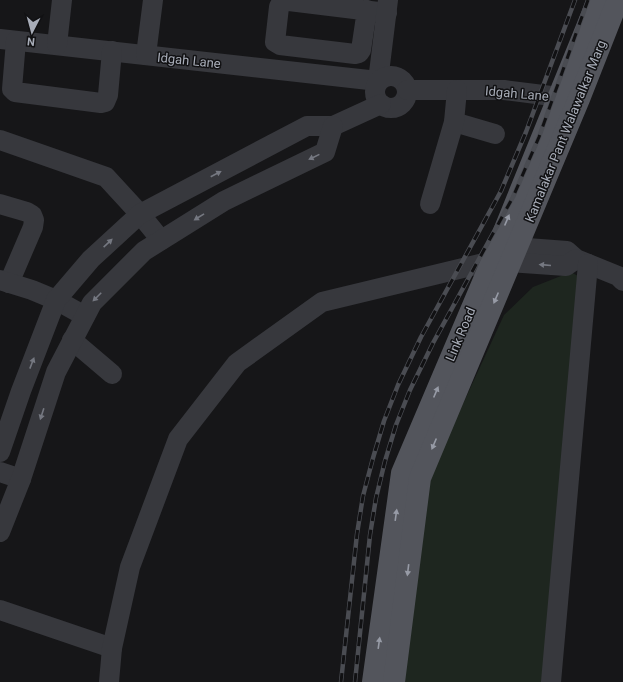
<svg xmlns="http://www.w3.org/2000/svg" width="623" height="682" font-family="Roboto,sans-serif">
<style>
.green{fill:#1e261f}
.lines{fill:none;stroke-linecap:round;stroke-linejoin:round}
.minor{stroke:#37383d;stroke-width:20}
.major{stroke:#53555c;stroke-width:22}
.rail-casing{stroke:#4a4c52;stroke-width:4.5}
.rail{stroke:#111113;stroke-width:3;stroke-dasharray:9;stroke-linecap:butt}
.oneway{fill:#757881}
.oneway2{fill:#979ba6}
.labels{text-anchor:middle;stroke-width:3;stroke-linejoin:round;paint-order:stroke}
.street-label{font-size:13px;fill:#a8adb8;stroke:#111113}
</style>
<rect width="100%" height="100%" fill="#161618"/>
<!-- green -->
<path class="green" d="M571 272 578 276 545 682H401L431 473 504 315 533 287Z"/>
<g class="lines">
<!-- minor -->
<g class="minor">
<path d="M367 10 361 50 359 53 355 54 280 45 275 42 279 7C281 2 284 1 289 1L387 13"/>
<path d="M0 39 378 81 388 0"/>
<path d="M16 41 12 89 15 92 101 103 105 102 108 95 112 51"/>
<path d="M57 45 62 0"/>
<path d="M146 55 153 0"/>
<circle cx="391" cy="92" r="16"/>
<path d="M407 90H504L575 99"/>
<path d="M454 122 495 134"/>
<path d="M0 140 106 177 140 214 161 240"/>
<path d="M0 204 27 212 32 215 34 220 33 227 9 283"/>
<path d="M430 204 454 122 457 90"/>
<path d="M502 246 567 251 576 259 618 276 623 281"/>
<path d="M0 280 32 290 56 300 85 316"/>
<path d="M72 340 112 374"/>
<path d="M0 452 21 391 56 300 91 259 140 214 307 126H333L381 104"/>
<path d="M0 472 21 479"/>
<path d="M0 532 21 479 56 372 92 303 144 251 224 201 325 152 333 126"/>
<path d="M0 610 112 648"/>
<path d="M109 682 112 648 130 567 178 439 237 363 322 302 492 261 566 266 576 259"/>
<path d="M551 682 588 264"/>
</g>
<!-- major -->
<g class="major">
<path d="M373 682 402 473 492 261 598 0"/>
<path d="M394 682 420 478 579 99 618 0"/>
</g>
<defs>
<g id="rail">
<path d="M341 682 357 534 363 496 373 458 384 421 398 385 421 337 501 191 526 132 575 0"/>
<path d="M355 682 370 535 376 498 385 461 396 425 410 390 433 343 513 197 539 137 588 0"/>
</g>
</defs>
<!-- rail casing -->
<use href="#rail" class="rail-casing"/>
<!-- rail -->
<use href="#rail" class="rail"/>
</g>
<!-- one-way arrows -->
<defs><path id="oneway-solid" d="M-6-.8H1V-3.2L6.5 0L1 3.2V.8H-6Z"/></defs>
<g class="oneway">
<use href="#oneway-solid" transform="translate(314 157) rotate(154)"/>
<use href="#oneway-solid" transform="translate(216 174) rotate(-28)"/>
<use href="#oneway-solid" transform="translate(199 217) rotate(148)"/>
<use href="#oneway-solid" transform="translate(108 243) rotate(-43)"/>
<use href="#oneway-solid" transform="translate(545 265) rotate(-175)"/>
<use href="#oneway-solid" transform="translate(97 297) rotate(135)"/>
<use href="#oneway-solid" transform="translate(32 363) rotate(-69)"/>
<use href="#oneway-solid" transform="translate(42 414) rotate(108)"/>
</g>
<g class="oneway2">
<use href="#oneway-solid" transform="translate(507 220) rotate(-67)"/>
<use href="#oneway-solid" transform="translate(496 298) rotate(113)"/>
<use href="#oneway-solid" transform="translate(436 392) rotate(-67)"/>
<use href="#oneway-solid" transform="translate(434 444) rotate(113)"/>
<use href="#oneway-solid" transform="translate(396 515) rotate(-82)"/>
<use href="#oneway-solid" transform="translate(408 570) rotate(97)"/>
<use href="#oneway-solid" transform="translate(379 643) rotate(-82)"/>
</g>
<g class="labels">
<!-- street labels -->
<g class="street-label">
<text transform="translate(189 60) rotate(6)" y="5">Idgah Lane</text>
<text transform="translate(517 93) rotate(5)" y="5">Idgah Lane</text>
<text transform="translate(565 131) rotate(-68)" y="5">Kamalakar Pant Walawalkar Marg</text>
<text transform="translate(460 334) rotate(-67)" y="5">Link Road</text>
</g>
</g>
<!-- north arrow -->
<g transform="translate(32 32) rotate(186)" stroke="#111113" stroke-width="3" paint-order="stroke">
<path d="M0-3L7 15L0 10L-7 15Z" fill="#a8adb8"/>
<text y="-6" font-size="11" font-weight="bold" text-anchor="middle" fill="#a8adb8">N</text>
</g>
</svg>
